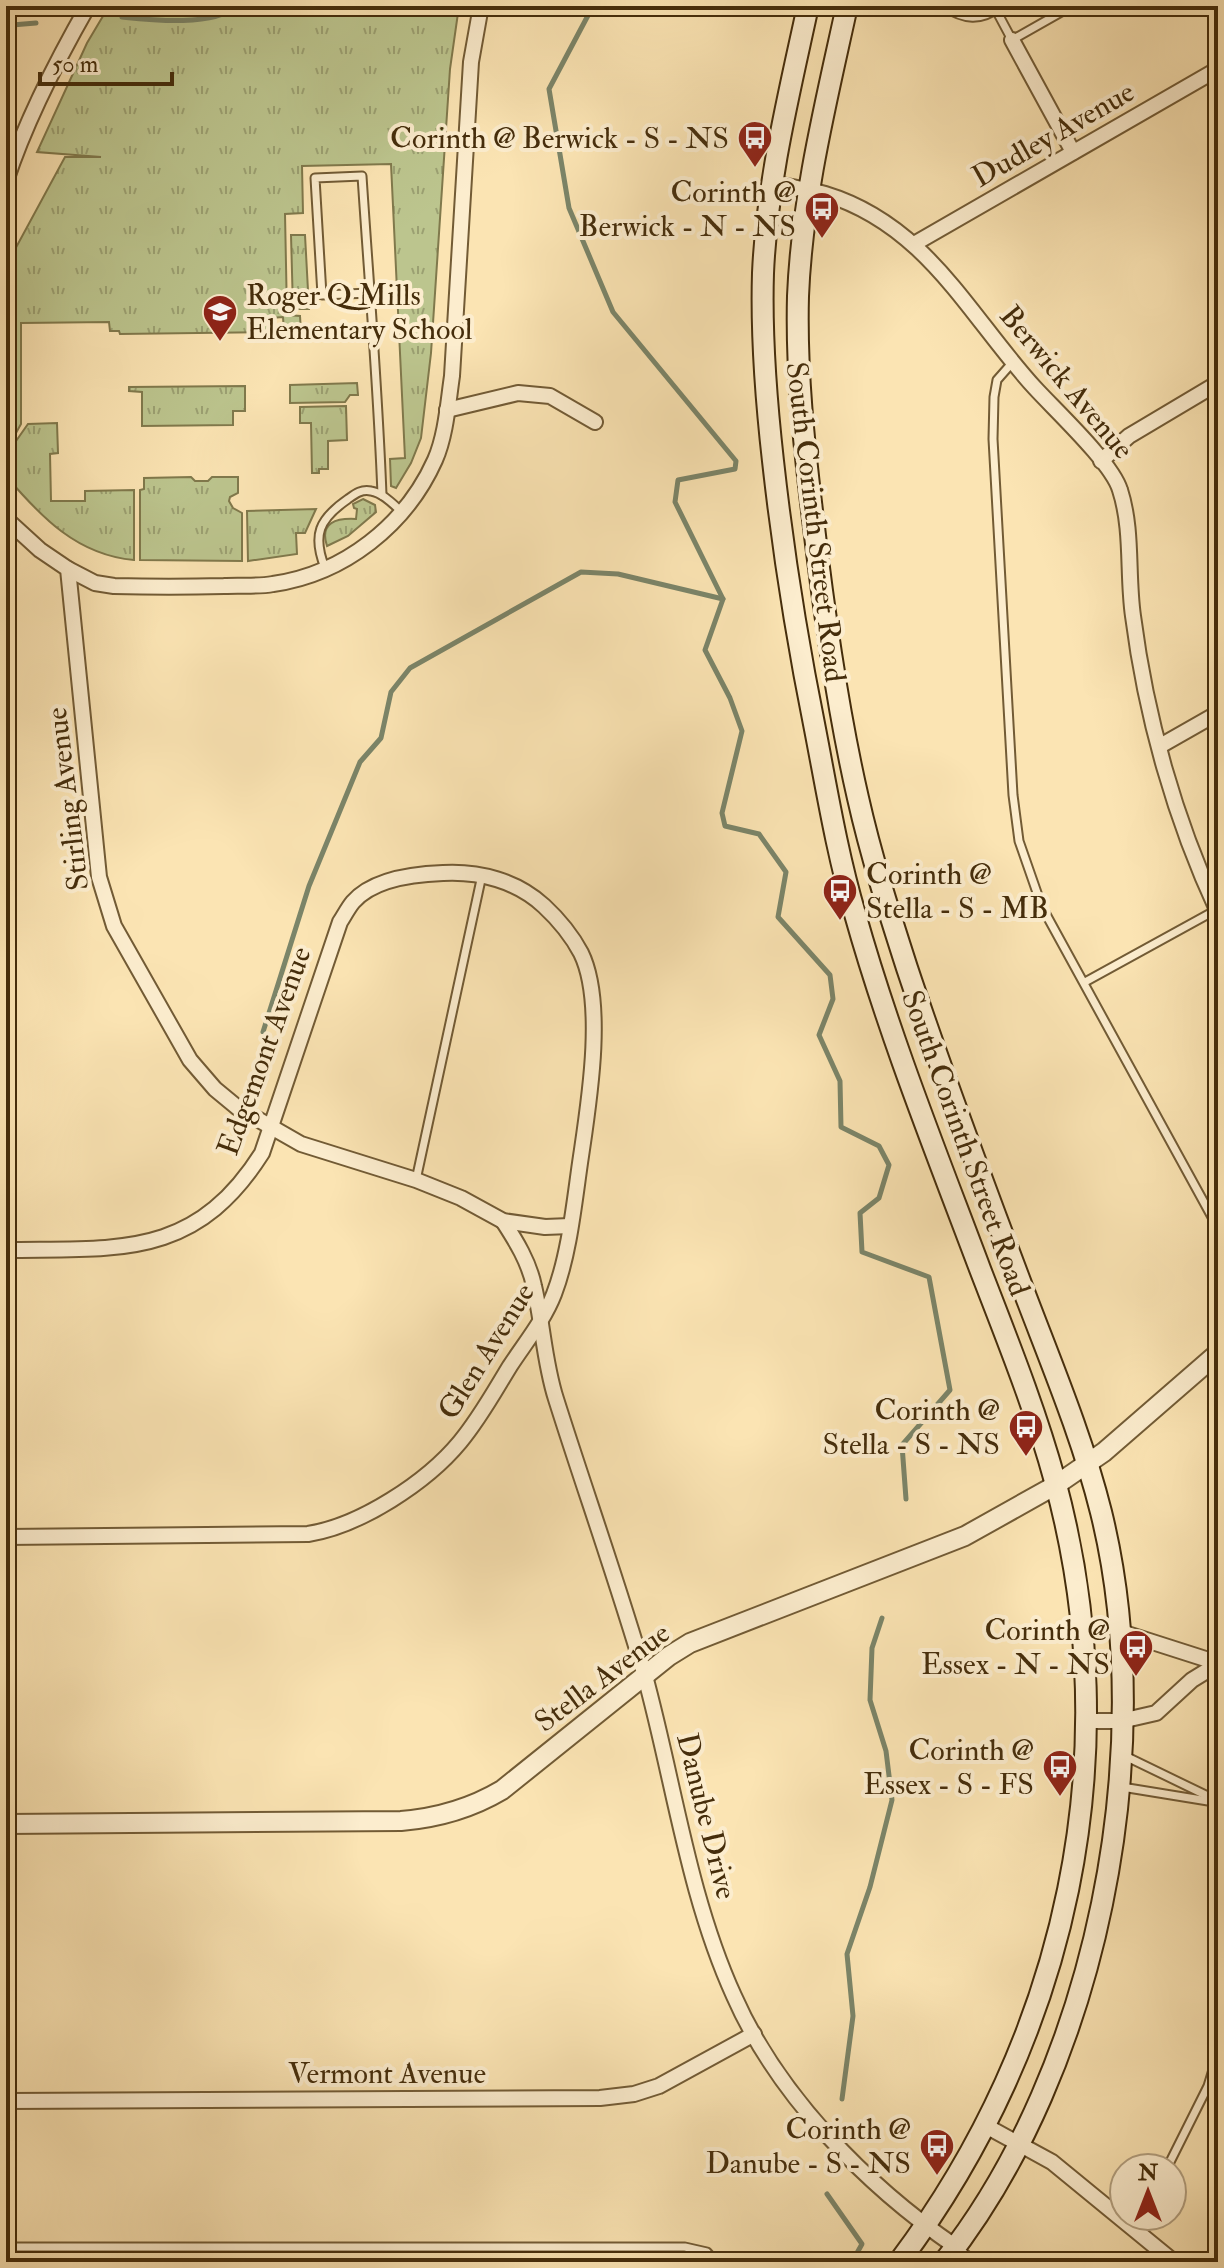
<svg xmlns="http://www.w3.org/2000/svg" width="1224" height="2268" font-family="'IM FELL Double Pica',serif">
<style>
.grass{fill:url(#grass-tufts);stroke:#80794c;stroke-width:2}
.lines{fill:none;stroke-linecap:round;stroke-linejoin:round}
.stream{stroke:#7b8569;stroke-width:5}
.service-casing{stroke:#725b35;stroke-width:11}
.minor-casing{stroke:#725b35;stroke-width:18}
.tertiary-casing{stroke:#725b35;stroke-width:22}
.secondary-casing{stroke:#452d0b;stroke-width:24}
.service{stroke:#fcedce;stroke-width:7}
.minor{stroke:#fcedce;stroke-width:14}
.tertiary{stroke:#fcedce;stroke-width:18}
.secondary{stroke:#fcedce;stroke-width:20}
.labels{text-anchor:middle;stroke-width:8;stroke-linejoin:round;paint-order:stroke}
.street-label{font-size:30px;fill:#452d0b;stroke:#fcedce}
.poi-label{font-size:30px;fill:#452d0b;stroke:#fcedce;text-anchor:end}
</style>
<defs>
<pattern id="grass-tufts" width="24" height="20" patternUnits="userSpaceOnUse" patternTransform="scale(2)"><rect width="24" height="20" fill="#bcc58e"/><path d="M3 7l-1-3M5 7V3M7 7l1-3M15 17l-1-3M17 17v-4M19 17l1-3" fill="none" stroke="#9ba072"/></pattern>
</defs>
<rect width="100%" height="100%" fill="#fbe4b3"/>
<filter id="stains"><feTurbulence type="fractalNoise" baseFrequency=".0025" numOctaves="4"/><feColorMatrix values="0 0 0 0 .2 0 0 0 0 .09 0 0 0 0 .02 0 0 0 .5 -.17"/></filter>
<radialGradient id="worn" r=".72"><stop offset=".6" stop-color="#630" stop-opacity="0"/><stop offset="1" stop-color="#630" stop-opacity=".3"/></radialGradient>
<!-- grass -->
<g class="grass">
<path d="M109 6H459L450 69 431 353 421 438 411 463 396 488 391 486 390 459 405 458 391 164 302 166 303 213 285 214 287 315 300 316 301 332H284L283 317 270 318V332L120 334 119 331H110L109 322 21 323V424L6 451V317L13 253 65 157H101L37 152 87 43Z"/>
<path d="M291 235H305L309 309H293Z"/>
<path d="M357 383 358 395H350L345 402 290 403V385Z"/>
<path d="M245 386V411H233V425L142 426V392L129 391V387Z"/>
<path d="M346 406 347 440 328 441V469H319V473H312L311 423H300V407Z"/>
<path d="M57 423 58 453 50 454 51 501H85V491L134 490V560C77 555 41 517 6 476L9 451 28 424Z"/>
<path d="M191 477 195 481H208L212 477H238V493L230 497 229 501 233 508 242 513V561L140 560V490L144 489V478Z"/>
<path d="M363 499 375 505 376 512 348 536 327 546C319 522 337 518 356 519L357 509 354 508 353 504Z"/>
<path d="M316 509 305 533H296L297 554 248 561 247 511Z"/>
</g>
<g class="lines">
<!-- stream -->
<g class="stream">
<path d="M593 6 549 89 569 208 613 312 736 461 735 469 678 480 675 502 723 599 705 650 730 698 742 731 722 813 725 826 759 834 786 872 778 917 830 975 833 999 819 1035 840 1081 841 1127 879 1146 889 1165 879 1198 860 1213 862 1252 929 1277 950 1390 902 1445 906 1499"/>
<path d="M122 17C151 20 214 27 237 6"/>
<path d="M12 25 36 23"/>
<path d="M263 1032 309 886 360 762 381 738 391 692 410 668 581 572 618 574 723 599"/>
<path d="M842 2099 853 2016 847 1954 870 1887 892 1800 886 1751 870 1700 872 1648 882 1618"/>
<path d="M827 2194 862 2244 852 2262"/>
</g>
<defs>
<g id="service">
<path d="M943 6C964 20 981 22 1001 6"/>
<path d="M996 10 1012 40 1072 6"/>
<path d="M370 293 322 295 315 178 362 176C369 282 378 388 382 495"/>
<path d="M1012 363 997 380 994 397 993 439 1013 795 1019 841 1042 907 1218 1228"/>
<path d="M325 568C312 535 319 519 348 499 355 494 361 489 371 491 383 493 393 504 402 512"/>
<path d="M1085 982 1216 910"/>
<path d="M416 1180 482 875"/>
<path d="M1123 1755 1218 1801"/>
<path d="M1122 1787 1208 1801"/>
<path d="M1167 2168 1208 2086 1218 2053"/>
<path d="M1134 2228 1141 2216"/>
<path d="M6 2247H685L707 2252 716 2262"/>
<path d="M958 2248 975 2262"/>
</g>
<g id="minor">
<path d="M1012 40 1073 152"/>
<path d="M6 181C26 120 56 62 88 6"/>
<path d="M772 183C789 187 808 189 825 194 927 225 969 316 1035 388 1056 411 1112 463 1120 490 1133 530 1127 574 1133 616 1146 717 1175 820 1218 912"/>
<path d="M914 244 1218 69"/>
<path d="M447 410 518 393 550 396 595 422"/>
<path d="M1101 461 1129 436 1218 383"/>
<path d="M6 519 40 550 68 569 99 877 114 926 190 1060 215 1089 238 1108 301 1144 416 1180 461 1198 503 1221 545 1227 570 1226"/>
<path d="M68 569 95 583 114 586C151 587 187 587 224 586 240 585 257 587 273 584 344 574 406 525 435 460 446 435 448 403 452 376L471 62 481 6"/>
<path d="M1160 746 1218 713"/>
<path d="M503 1221C516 1241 529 1262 534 1286 543 1324 544 1362 556 1399 585 1491 618 1583 645 1676 674 1782 688 1895 734 1996 778 2096 867 2186 956 2247"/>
<path d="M6 1250C118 1248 194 1260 262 1153L340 922C344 916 348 908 353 902 373 879 415 874 443 873 480 871 517 881 544 906 558 919 572 936 581 953 606 1004 588 1108 580 1163 574 1205 569 1255 554 1294 544 1320 525 1343 510 1366 494 1392 480 1418 460 1442 427 1482 360 1526 308 1534L6 1537"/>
<path d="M1118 1631 1218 1663"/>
<path d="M1085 1721H1121L1156 1713 1192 1680 1218 1664"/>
<path d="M6 2101 600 2098 634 2094 659 2086 754 2034"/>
<path d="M986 2126 1052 2162 1174 2262"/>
</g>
<path id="tertiary" d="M6 1824 401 1821C438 1818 470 1809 502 1790L669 1656 690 1643 965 1536 1056 1485 1104 1452 1218 1353"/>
<g id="secondary">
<path d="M808 6C789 94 767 182 763 273 761 336 766 399 773 461 783 551 797 640 815 729 827 791 837 853 855 914 889 1035 936 1152 980 1269 1007 1339 1035 1408 1055 1481 1129 1754 1068 2037 899 2262"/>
<path d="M847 6C826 102 802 198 798 296 796 371 804 445 813 519 824 613 837 707 858 798 871 856 889 912 907 968 943 1076 983 1183 1023 1289 1051 1363 1082 1436 1101 1512 1160 1750 1097 2069 944 2262"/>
</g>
</defs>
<!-- service casing -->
<use href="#service" class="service-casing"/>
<!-- minor casing -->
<use href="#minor" class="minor-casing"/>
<!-- tertiary casing -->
<use href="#tertiary" class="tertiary-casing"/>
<!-- secondary casing -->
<use href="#secondary" class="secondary-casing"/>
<!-- service -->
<use href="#service" class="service"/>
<!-- minor -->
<use href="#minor" class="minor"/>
<!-- tertiary -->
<use href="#tertiary" class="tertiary"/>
<!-- secondary -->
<use href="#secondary" class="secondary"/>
</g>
<!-- icons -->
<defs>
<symbol id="bus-pin" viewBox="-11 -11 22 30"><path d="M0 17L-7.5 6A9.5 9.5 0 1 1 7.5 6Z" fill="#8f2418" stroke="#fcedce"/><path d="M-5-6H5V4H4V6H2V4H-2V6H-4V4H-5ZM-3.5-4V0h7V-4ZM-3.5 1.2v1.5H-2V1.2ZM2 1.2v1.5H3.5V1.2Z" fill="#fff"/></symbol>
<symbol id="school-pin" viewBox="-11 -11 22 30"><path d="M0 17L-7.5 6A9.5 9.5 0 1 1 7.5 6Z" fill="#8f2418" stroke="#fcedce"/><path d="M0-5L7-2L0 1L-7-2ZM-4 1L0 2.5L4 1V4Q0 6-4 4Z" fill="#fff"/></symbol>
</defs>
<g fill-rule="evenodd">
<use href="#bus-pin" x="735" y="118" width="40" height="54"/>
<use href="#bus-pin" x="802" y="189" width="40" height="54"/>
<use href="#school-pin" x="200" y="292" width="40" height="54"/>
<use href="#bus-pin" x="820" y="871" width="40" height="54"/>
<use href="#bus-pin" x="1006" y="1407" width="40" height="54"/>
<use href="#bus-pin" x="1116" y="1627" width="40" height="54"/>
<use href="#bus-pin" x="1040" y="1747" width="40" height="54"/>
<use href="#bus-pin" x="917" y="2126" width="40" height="54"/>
</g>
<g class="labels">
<!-- street labels -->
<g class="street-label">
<text transform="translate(1053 134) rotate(-30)" y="10">Dudley Avenue</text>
<text transform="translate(1067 382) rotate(50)" y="10">Berwick Avenue</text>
<text transform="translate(816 522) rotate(83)" y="10">South Corinth Street Road</text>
<text transform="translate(67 799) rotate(-97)" y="10">Stirling Avenue</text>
<text transform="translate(264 1051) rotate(-70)" y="10">Edgemont Avenue</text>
<text transform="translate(966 1143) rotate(70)" y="10">South Corinth Street Road</text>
<text transform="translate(486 1351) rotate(-58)" y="10">Glen Avenue</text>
<text transform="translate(602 1677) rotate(-37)" y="10">Stella Avenue</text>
<text transform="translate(707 1816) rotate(76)" y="10">Danube Drive</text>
<text x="387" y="2083">Vermont Avenue</text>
</g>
<!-- poi labels -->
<g class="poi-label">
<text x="729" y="148">Corinth @ Berwick - S - NS</text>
<text x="796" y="202">Corinth @<tspan x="796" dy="34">Berwick - N - NS</tspan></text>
<text x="246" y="305" text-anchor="start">Roger Q Mills<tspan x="246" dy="34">Elementary School</tspan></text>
<text x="866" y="884" text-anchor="start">Corinth @<tspan x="866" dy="34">Stella - S - MB</tspan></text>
<text x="1000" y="1420">Corinth @<tspan x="1000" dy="34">Stella - S - NS</tspan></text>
<text x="1110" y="1640">Corinth @<tspan x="1110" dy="34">Essex - N - NS</tspan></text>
<text x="1034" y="1760">Corinth @<tspan x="1034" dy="34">Essex - S - FS</tspan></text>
<text x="911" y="2139">Corinth @<tspan x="911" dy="34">Danube - S - NS</tspan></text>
</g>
</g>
<!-- margin -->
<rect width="1224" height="2268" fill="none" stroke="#fbe4b3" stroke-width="32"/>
<rect x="8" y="8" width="1208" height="2252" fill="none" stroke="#452d0b" stroke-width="4"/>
<rect x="16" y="16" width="1192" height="2236" fill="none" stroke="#452d0b" stroke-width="2"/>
<!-- north arrow -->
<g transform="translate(1148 2192)"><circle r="38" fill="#fcedce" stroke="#b3a080" stroke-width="2"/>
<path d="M0-6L14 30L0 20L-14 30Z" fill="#8f2418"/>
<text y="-12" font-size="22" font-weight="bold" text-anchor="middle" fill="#452d0b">N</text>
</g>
<!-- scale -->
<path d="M40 72v12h132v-12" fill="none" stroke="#452d0b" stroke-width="4"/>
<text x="52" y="72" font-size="24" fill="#452d0b" stroke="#fcedce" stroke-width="6" paint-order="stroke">50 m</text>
<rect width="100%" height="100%" filter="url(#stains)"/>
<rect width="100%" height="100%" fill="url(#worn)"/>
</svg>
